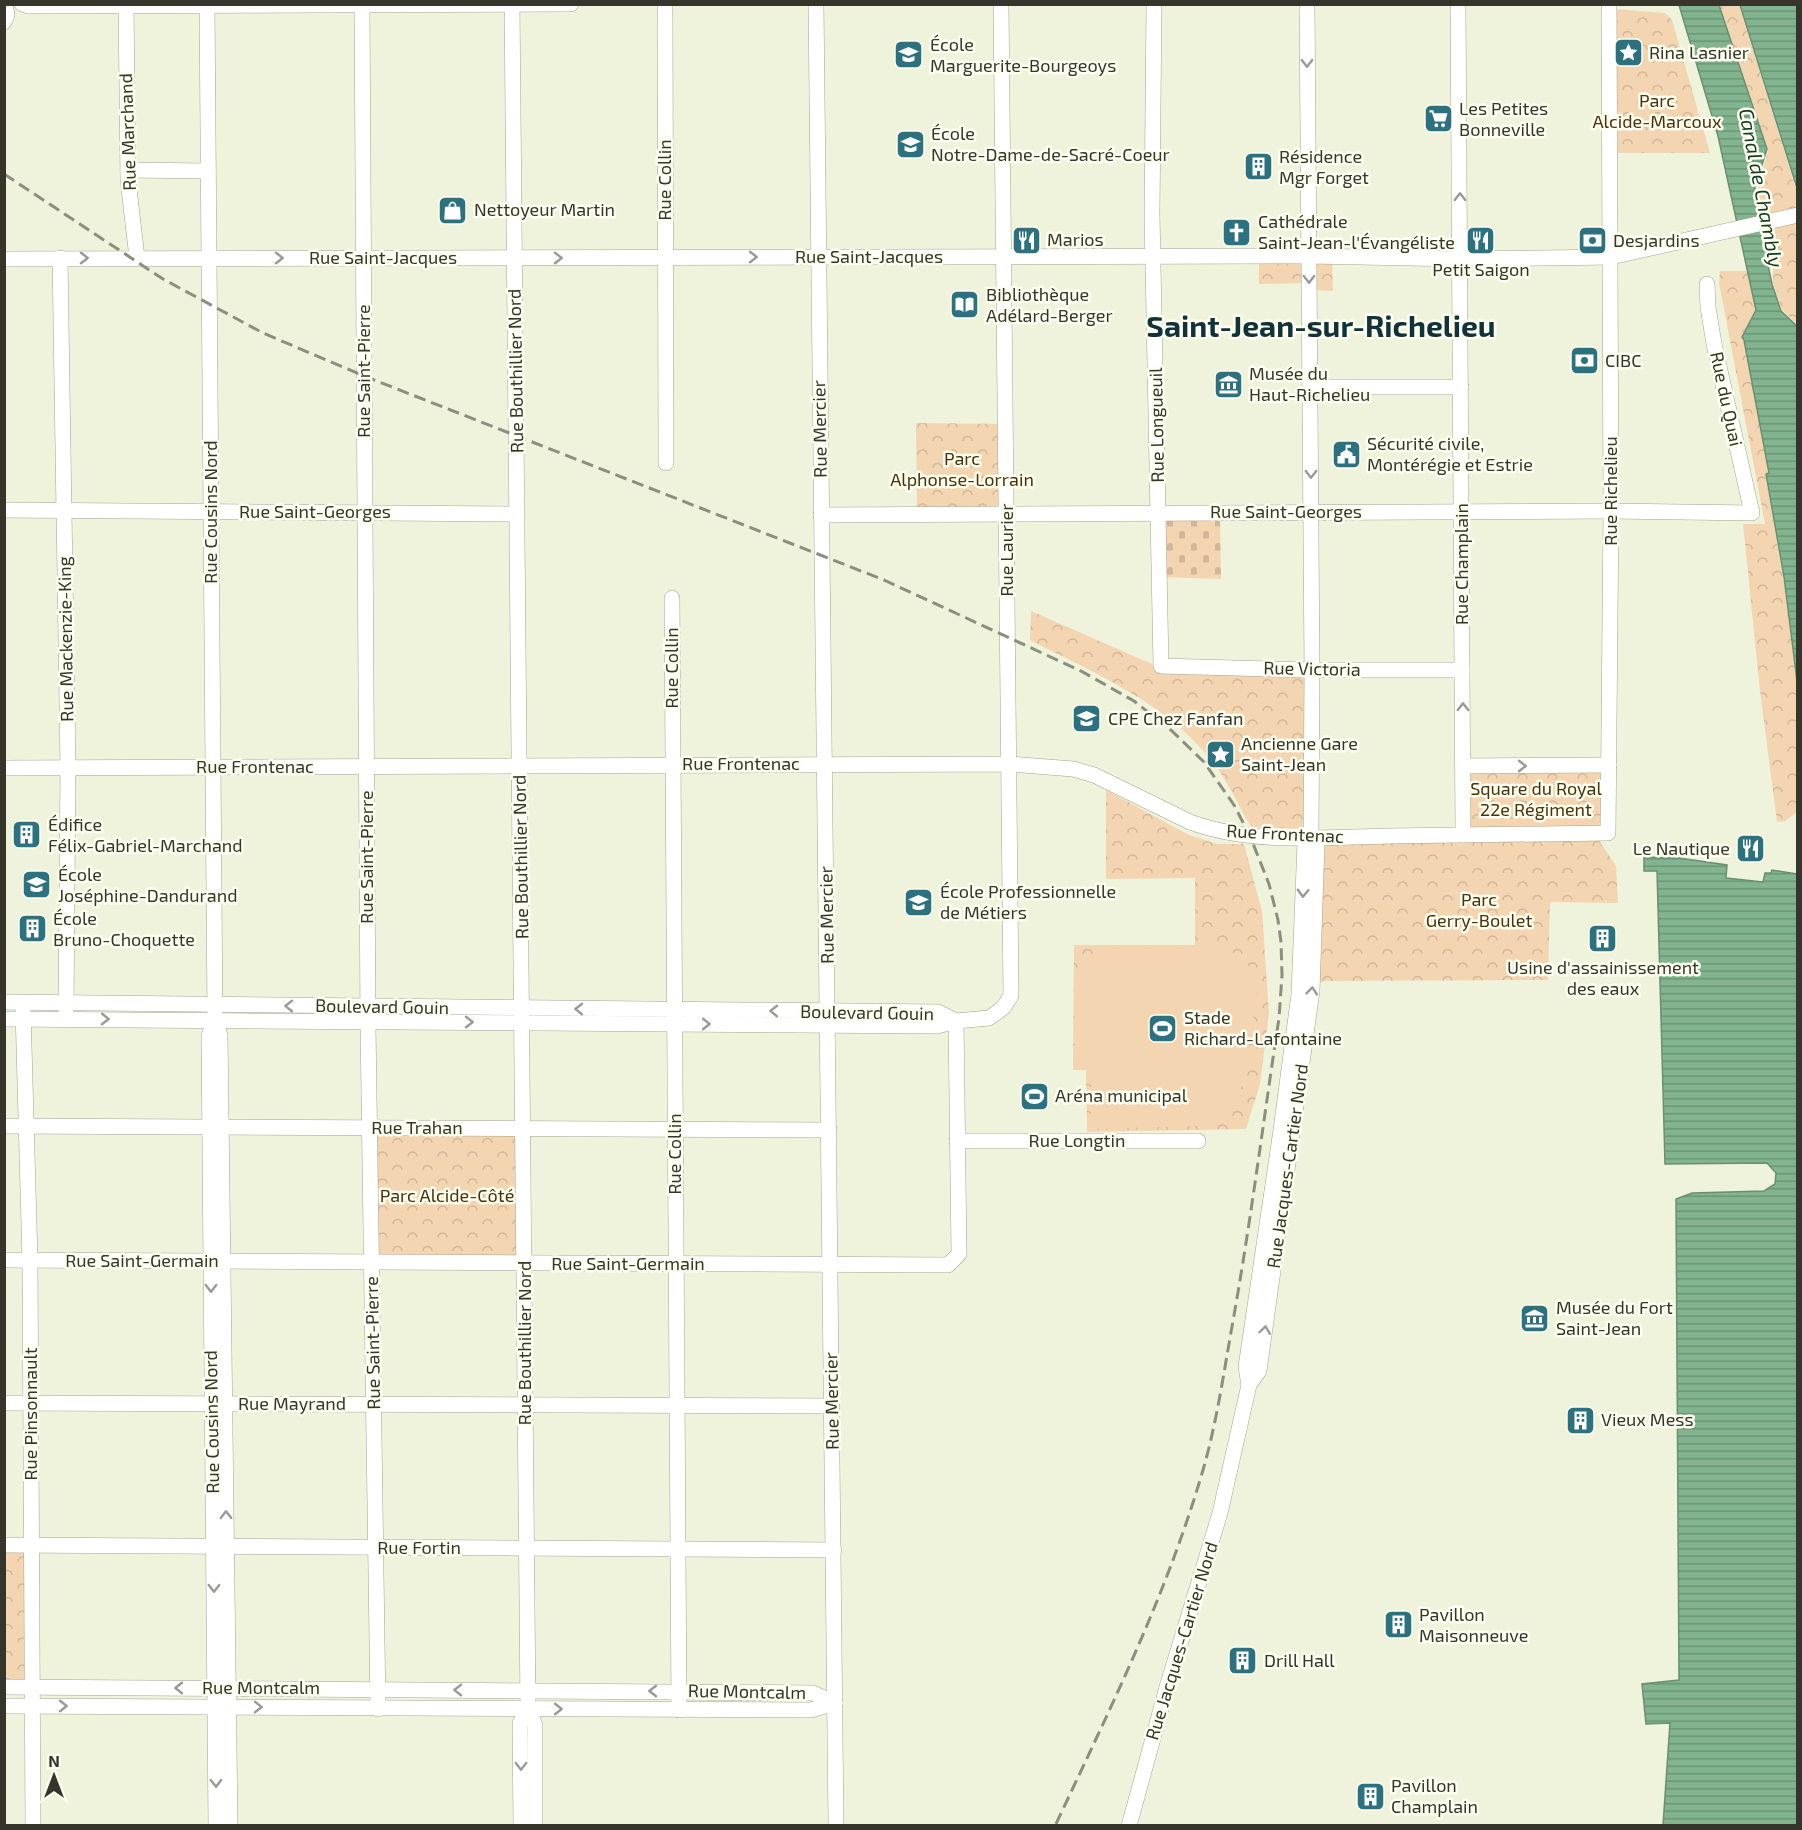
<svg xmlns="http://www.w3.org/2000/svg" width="1802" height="1830" font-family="'Exo 2',sans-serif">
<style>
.cemetery{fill:url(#cemetery-stones)}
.park{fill:url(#park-crowns)}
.pitch{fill:#f3d5b1}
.water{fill:url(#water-rules);stroke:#6b8f71;stroke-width:1.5}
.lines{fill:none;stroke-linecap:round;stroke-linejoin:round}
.minor-casing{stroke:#a3a58f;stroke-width:16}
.minor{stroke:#fff;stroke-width:15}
.rail{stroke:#8d8e7e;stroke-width:3;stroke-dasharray:12 6;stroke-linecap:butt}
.oneway{stroke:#9a9a96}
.labels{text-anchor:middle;stroke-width:5;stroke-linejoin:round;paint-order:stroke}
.poi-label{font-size:18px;fill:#35352c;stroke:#fdfff0;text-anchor:start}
.park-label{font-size:18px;fill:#4b310a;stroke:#fdfff0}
.street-label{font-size:18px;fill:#35352c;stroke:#fdfff0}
.water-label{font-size:20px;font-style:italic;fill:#123a20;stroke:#fdfff0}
.town-label{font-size:30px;font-weight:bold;fill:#113239;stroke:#fdfff0}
</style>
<defs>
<pattern id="cemetery-stones" width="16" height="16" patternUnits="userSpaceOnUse" patternTransform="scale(1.5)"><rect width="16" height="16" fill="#f3d5b1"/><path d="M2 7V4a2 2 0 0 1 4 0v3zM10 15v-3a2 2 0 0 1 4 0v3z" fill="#d1b798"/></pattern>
<pattern id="park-crowns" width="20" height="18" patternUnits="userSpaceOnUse" patternTransform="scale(1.5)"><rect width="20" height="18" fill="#f3d5b1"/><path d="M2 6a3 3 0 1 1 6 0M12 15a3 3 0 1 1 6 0" fill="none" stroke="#d1b798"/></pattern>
<pattern id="water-rules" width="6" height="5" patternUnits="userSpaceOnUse" patternTransform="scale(1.5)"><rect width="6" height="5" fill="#82b58f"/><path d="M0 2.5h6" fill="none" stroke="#6b9475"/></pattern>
</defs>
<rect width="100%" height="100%" fill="#f0f3db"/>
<!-- cemetery -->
<path class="cemetery" d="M1158 513H1220L1221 579 1159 577Z"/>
<!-- park -->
<g class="park">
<path d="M1720 5H1739L1797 192V324L1782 310 1773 283V269L1756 194 1768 151Z"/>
<path d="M1615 9 1665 13 1672 20 1710 153H1618Z"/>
<path d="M1307 259 1308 283 1259 284V260Z"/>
<path d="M1312 260H1332L1333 291 1312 290Z"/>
<path d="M1720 271H1748L1756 309 1741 337 1744 341 1769 473H1765L1788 607 1797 681V812L1785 821 1777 822 1760 691 1743 524H1765L1719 283Z"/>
<path d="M916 423 1007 424 1008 514H917Z"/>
<path d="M1031 611 1152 664 1161 673 1307 678V829L1251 827C1238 805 1227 779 1211 760 1165 702 1094 673 1030 640Z"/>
<path d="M1609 765 1608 833 1463 835V766Z"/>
<path d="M1106 790 1189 835 1217 844H1244L1262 911 1269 1013 1260 1084 1246 1129 1087 1132 1086 1070H1073L1074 945H1195V878L1106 879Z"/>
<path d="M1598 839 1616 866 1618 903 1550 902 1548 980 1323 981 1312 990 1320 842Z"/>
<path d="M370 1128H523L524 1264 372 1263Z"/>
<path d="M5 1553H28L29 1684 5 1683Z"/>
</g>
<!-- pitch -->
<path class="pitch" d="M1093 949H1229L1260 976 1243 1083 1236 1100 1227 1112 1210 1124 1196 1126 1091 1129V1068H1075L1074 973 1081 972 1093 960Z"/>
<!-- water -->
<g class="water">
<path d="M1679 5H1719L1767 149 1753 194 1772 284 1781 311 1797 326V681L1784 577 1766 474 1769 473 1744 340 1742 337 1756 310 1718 136Z"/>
<path d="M1740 5H1797V188Z"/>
<path d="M1644 857 1679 858 1727 865 1726 878 1763 882 1765 873H1771L1772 870 1797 874V1825H1663L1670 1723 1646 1724 1642 1684 1679 1680 1676 1199 1692 1193 1764 1191 1775 1184 1776 1173 1767 1163 1665 1164 1657 871H1644Z"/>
</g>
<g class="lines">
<defs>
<g id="minor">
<path d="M22 4 28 6 571 4"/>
<path d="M126 4 128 180 137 258"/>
<path d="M207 4 215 1020 220 1035 230 1826"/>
<path d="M362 4 368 1026 378 1709"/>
<path d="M512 4 528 1709 535 1725V1826"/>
<path d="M665 4 666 463"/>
<path d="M816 4 836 1826"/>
<path d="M1154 4 1152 214 1161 666 1312 670H1462"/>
<path d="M1458 4 1463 835"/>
<path d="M4 22 7 15 5 4"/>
<path d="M128 170 208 171"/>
<path d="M60 258 68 767 66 1011"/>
<path d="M4 259 1309 256 1460 259 1611 257 1798 215"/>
<path d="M1310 387H1461"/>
<path d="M4 510 517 514"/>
<path d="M821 515 1611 511 1752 513 1714 344 1708 307 1707 284"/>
<path d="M672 598 679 1710"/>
<path d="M1463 766 1609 765"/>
<path d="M4 768 1009 764 1073 769 1094 775 1190 822C1252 845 1324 837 1389 836 1462 835 1535 834 1608 833L1611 511 1609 4"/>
<path d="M4 1002 938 1012 956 1021"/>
<path d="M23 1010 30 1261 33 1826"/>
<path d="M4 1019 937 1026 956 1021 989 1018 1003 1008 1011 996 1001 4"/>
<path d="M215 1020 209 1036 216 1826"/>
<path d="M4 1126 829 1130"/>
<path d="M957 1141H1198"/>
<path d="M4 1260 948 1265 959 1254 956 1021"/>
<path d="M1249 1385 1246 1367 1281 1130 1299 994 1305 843 1311 838"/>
<path d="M4 1403 832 1406"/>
<path d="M4 1545 834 1550"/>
<path d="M4 1687 813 1693 835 1703"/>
<path d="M4 1706 811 1710 835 1703"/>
<path d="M521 1826 520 1723 528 1709"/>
<path d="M1129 1826 1167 1687 1220 1513 1249 1385 1259 1371 1312 991 1317 844 1311 838 1312 670 1307 4"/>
</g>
</defs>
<!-- minor casing -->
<use href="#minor" class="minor-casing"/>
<!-- minor -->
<use href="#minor" class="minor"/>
<!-- rail -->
<path class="rail" d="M4 174 163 279 263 333 364 376 884 580 1081 671 1134 701 1172 731 1204 762 1234 805 1250 836 1269 884 1278 920 1281 942 1282 975 1279 1018C1263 1123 1250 1228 1231 1332 1223 1378 1216 1425 1203 1470 1167 1594 1110 1709 1055 1826"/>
</g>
<!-- one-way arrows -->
<defs><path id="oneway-chevron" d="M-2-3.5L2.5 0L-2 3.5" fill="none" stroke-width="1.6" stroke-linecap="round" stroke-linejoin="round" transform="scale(1.5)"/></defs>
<g class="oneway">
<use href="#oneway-chevron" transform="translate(1307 63) rotate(90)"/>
<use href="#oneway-chevron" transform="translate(1460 197) rotate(-90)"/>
<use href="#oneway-chevron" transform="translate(753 257)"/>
<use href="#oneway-chevron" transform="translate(84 258)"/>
<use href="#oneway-chevron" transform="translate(279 258)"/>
<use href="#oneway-chevron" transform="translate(558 258)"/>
<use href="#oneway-chevron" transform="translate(1309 279) rotate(89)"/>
<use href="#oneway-chevron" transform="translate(1311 474) rotate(90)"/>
<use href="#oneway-chevron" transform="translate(1463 707) rotate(-90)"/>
<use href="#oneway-chevron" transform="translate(1522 766)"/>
<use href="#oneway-chevron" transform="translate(1303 893) rotate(92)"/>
<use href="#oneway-chevron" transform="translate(1312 991) rotate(-84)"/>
<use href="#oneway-chevron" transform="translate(289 1006) rotate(-179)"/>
<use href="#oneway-chevron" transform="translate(579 1009) rotate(-179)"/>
<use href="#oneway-chevron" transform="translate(774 1011) rotate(-179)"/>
<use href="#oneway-chevron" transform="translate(105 1019) rotate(1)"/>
<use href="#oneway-chevron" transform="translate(469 1022)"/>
<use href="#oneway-chevron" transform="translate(706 1024)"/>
<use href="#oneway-chevron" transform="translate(211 1288) rotate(90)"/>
<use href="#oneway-chevron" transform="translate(1265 1330) rotate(-82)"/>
<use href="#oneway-chevron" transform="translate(226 1515) rotate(-91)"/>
<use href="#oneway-chevron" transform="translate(214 1588) rotate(90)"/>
<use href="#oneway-chevron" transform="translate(179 1688) rotate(-180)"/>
<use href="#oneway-chevron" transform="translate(458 1690) rotate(-179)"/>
<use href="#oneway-chevron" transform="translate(653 1691) rotate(-180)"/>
<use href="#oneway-chevron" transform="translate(63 1706)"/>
<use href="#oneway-chevron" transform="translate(258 1707) rotate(1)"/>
<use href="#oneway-chevron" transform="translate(558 1709)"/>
<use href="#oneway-chevron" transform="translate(521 1766) rotate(90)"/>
<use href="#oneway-chevron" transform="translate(216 1783) rotate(89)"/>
</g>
<!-- icons -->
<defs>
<symbol id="sight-square" viewBox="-11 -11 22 22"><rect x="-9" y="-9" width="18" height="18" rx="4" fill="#2b717f" stroke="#fdfff0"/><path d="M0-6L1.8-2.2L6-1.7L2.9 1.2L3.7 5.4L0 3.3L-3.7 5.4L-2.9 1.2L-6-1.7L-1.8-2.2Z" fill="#fff"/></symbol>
<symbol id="school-square" viewBox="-11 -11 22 22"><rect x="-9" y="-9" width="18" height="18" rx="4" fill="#2b717f" stroke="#fdfff0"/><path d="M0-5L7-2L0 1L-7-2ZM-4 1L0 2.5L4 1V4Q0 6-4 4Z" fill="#fff"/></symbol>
<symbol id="supermarket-square" viewBox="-11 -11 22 22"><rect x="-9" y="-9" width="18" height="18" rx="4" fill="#2b717f" stroke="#fdfff0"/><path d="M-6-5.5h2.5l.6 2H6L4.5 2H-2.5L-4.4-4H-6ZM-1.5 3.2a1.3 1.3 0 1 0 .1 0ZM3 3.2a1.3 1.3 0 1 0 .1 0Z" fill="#fff"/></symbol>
<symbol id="building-square" viewBox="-11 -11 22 22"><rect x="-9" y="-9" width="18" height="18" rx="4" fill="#2b717f" stroke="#fdfff0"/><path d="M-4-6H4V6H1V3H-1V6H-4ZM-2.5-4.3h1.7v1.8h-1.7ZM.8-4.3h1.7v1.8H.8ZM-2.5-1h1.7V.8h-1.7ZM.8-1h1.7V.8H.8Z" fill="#fff"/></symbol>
<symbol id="shop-square" viewBox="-11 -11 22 22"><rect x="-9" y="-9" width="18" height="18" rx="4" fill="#2b717f" stroke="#fdfff0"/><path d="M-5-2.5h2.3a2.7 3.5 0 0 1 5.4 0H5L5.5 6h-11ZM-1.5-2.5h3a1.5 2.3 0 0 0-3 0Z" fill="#fff"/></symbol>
<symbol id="church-square" viewBox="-11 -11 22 22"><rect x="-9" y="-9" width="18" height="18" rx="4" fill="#2b717f" stroke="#fdfff0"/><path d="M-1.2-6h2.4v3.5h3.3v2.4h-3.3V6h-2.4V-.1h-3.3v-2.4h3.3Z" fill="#fff"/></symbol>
<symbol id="restaurant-square" viewBox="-11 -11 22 22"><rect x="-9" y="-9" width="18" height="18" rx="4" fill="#2b717f" stroke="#fdfff0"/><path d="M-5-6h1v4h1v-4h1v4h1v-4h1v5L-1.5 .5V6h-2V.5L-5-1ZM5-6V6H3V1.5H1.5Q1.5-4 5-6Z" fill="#fff"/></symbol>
<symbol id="bank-square" viewBox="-11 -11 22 22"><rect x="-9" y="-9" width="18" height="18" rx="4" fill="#2b717f" stroke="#fdfff0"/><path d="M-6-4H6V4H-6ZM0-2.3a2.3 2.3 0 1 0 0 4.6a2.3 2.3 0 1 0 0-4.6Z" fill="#fff"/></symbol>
<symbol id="library-square" viewBox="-11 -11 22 22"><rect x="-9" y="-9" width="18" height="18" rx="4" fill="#2b717f" stroke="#fdfff0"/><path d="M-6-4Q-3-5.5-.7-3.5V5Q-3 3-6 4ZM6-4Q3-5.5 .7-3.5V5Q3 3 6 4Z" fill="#fff"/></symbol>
<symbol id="museum-square" viewBox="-11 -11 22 22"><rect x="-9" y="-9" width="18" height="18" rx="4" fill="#2b717f" stroke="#fdfff0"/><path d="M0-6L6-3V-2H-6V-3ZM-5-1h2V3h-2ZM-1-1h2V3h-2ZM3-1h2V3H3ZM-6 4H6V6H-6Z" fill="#fff"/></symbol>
<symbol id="civic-square" viewBox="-11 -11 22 22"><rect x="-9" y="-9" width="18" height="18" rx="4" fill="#2b717f" stroke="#fdfff0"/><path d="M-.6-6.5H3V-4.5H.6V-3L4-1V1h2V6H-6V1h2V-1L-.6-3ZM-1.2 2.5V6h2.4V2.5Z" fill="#fff"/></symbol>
<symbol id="stadium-square" viewBox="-11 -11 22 22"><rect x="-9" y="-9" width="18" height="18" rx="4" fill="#2b717f" stroke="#fdfff0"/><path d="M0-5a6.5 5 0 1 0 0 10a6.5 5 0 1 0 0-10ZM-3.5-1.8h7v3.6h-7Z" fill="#fff"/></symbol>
</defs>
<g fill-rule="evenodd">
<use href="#sight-square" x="1612" y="36" width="33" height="33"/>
<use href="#school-square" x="892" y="38" width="33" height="33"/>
<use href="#supermarket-square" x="1422" y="102" width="33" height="33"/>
<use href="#school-square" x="894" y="128" width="33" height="33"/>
<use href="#building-square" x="1242" y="150" width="33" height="33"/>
<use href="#shop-square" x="436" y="194" width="33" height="33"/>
<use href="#church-square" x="1220" y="216" width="33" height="33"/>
<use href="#restaurant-square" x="1010" y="224" width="33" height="33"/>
<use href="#restaurant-square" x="1464" y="224" width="33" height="33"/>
<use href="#bank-square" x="1576" y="224" width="33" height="33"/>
<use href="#library-square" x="948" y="288" width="33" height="33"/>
<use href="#bank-square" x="1568" y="344" width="33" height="33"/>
<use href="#museum-square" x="1212" y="368" width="33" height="33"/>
<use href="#civic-square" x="1330" y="438" width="33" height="33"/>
<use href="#school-square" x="1070" y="702" width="33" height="33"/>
<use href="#sight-square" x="1204" y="738" width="33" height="33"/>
<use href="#building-square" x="10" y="818" width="33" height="33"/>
<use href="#restaurant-square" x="1734" y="832" width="33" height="33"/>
<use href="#school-square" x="20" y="868" width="33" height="33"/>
<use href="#school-square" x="902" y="886" width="33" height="33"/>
<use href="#building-square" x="16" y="912" width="33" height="33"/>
<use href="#building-square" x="1586" y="922" width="33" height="33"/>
<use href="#stadium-square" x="1146" y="1012" width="33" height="33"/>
<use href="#stadium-square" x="1018" y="1080" width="33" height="33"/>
<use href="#museum-square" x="1518" y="1302" width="33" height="33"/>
<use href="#building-square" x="1564" y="1404" width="33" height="33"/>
<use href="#building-square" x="1382" y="1608" width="33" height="33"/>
<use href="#building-square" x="1226" y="1644" width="33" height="33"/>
<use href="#building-square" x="1354" y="1780" width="33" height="33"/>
</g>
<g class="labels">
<!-- poi labels -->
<g class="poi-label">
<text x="930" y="51">École<tspan x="930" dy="21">Marguerite-Bourgeoys</tspan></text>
<text x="1649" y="59">Rina Lasnier</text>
<text x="1459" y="115">Les Petites<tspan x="1459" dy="21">Bonneville</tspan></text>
<text x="931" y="140">École<tspan x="931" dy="21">Notre-Dame-de-Sacré-Coeur</tspan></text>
<text x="1279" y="163">Résidence<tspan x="1279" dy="21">Mgr Forget</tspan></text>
<text x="474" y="216">Nettoyeur Martin</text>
<text x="1258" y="228">Cathédrale<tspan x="1258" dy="21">Saint-Jean-l'Évangéliste</tspan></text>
<text x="1047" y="246">Marios</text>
<text x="1613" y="247">Desjardins</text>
<text x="1481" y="276" text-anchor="middle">Petit Saigon</text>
<text x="986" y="301">Bibliothèque<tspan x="986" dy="21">Adélard-Berger</tspan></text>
<text x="1605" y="367">CIBC</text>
<text x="1249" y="380">Musée du<tspan x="1249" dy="21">Haut-Richelieu</tspan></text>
<text x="1367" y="450">Sécurité civile,<tspan x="1367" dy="21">Montérégie et Estrie</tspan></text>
<text x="1108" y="725">CPE Chez Fanfan</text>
<text x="1241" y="750">Ancienne Gare<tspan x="1241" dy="21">Saint-Jean</tspan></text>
<text x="48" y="831">Édifice<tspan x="48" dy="21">Félix-Gabriel-Marchand</tspan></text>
<text x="1730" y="855" text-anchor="end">Le Nautique</text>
<text x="58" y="881">École<tspan x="58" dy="21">Joséphine-Dandurand</tspan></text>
<text x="940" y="898">École Professionnelle<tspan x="940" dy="21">de Métiers</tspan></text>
<text x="53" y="925">École<tspan x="53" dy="21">Bruno-Choquette</tspan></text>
<text x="1603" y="974" text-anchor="middle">Usine d'assainissement<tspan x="1603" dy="21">des eaux</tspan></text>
<text x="1184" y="1024">Stade<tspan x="1184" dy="21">Richard-Lafontaine</tspan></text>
<text x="1055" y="1102">Aréna municipal</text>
<text x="1556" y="1314">Musée du Fort<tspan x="1556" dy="21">Saint-Jean</tspan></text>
<text x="1601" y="1426">Vieux Mess</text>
<text x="1419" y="1621">Pavillon<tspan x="1419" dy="21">Maisonneuve</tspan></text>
<text x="1264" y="1667">Drill Hall</text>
<text x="1391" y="1792">Pavillon<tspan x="1391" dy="21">Champlain</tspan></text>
</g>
<!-- park labels -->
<g class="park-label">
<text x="1657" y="107">Parc<tspan x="1657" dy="21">Alcide-Marcoux</tspan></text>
<text x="962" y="465">Parc<tspan x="962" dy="21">Alphonse-Lorrain</tspan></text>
<text x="1536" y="795">Square du Royal<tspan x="1536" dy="21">22e Régiment</tspan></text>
<text x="1479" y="906">Parc<tspan x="1479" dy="21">Gerry-Boulet</tspan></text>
<text x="447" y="1202">Parc Alcide-Côté</text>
</g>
<!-- street labels -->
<g class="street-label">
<text transform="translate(128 132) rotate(-92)" y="6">Rue Marchand</text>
<text transform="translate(665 180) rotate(-90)" y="6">Rue Collin</text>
<text x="869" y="263">Rue Saint-Jacques</text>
<text x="383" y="264">Rue Saint-Jacques</text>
<text transform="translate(364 371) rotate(-90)" y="6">Rue Saint-Pierre</text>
<text transform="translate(516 371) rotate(-91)" y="6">Rue Bouthillier Nord</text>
<text transform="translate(1726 399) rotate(78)" y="6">Rue du Quai</text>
<text transform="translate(1157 425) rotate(-91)" y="6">Rue Longueuil</text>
<text transform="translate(820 429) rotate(-91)" y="6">Rue Mercier</text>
<text transform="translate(1611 491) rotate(-90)" y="6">Rue Richelieu</text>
<text transform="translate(211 512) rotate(-90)" y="6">Rue Cousins Nord</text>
<text x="315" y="518">Rue Saint-Georges</text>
<text x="1286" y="518">Rue Saint-Georges</text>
<text transform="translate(1007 550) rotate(-90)" y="6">Rue Laurier</text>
<text transform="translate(1462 564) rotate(-90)" y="6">Rue Champlain</text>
<text transform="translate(66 639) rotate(-91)" y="6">Rue Mackenzie-King</text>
<text transform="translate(672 668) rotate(-90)" y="6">Rue Collin</text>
<text transform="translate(1312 669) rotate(1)" y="6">Rue Victoria</text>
<text x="741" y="770">Rue Frontenac</text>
<text x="255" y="773">Rue Frontenac</text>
<text transform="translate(1285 834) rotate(3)" y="6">Rue Frontenac</text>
<text transform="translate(367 857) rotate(-90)" y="6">Rue Saint-Pierre</text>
<text transform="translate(521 857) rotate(-91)" y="6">Rue Bouthillier Nord</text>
<text transform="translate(827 915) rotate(-91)" y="6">Rue Mercier</text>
<text transform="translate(382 1007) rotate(1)" y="6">Boulevard Gouin</text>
<text transform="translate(867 1013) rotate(1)" y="6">Boulevard Gouin</text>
<text x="417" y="1134">Rue Trahan</text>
<text x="1077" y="1147">Rue Longtin</text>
<text transform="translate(675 1154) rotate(-90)" y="6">Rue Collin</text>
<text transform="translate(1288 1166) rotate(-82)" y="6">Rue Jacques-Cartier Nord</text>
<text x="142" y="1267">Rue Saint-Germain</text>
<text x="628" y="1270">Rue Saint-Germain</text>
<text transform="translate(373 1343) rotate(-91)" y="6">Rue Saint-Pierre</text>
<text transform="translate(525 1343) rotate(-90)" y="6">Rue Bouthillier Nord</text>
<text transform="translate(832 1401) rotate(-91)" y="6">Rue Mercier</text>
<text x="292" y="1410">Rue Mayrand</text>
<text transform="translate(31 1414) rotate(-90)" y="6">Rue Pinsonnault</text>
<text transform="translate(212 1422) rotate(-91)" y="6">Rue Cousins Nord</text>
<text x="419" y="1554">Rue Fortin</text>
<text transform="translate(1182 1641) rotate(-73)" y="6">Rue Jacques-Cartier Nord</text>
<text x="261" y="1694">Rue Montcalm</text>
<text transform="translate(747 1692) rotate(1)" y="6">Rue Montcalm</text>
</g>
<!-- water labels -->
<g class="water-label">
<text transform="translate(1761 188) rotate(79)" y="7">Canal de Chambly</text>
</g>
<!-- town labels -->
<g class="town-label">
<text x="1321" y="337">Saint-Jean-sur-Richelieu</text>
</g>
</g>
<!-- border -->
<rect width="1802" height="1830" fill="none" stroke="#35352c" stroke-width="12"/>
<!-- north arrow -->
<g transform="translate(54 1776)" stroke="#fdfff0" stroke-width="4.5" paint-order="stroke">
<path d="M0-4.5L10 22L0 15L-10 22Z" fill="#35352c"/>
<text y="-9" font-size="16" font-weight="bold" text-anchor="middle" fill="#35352c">N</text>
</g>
</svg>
